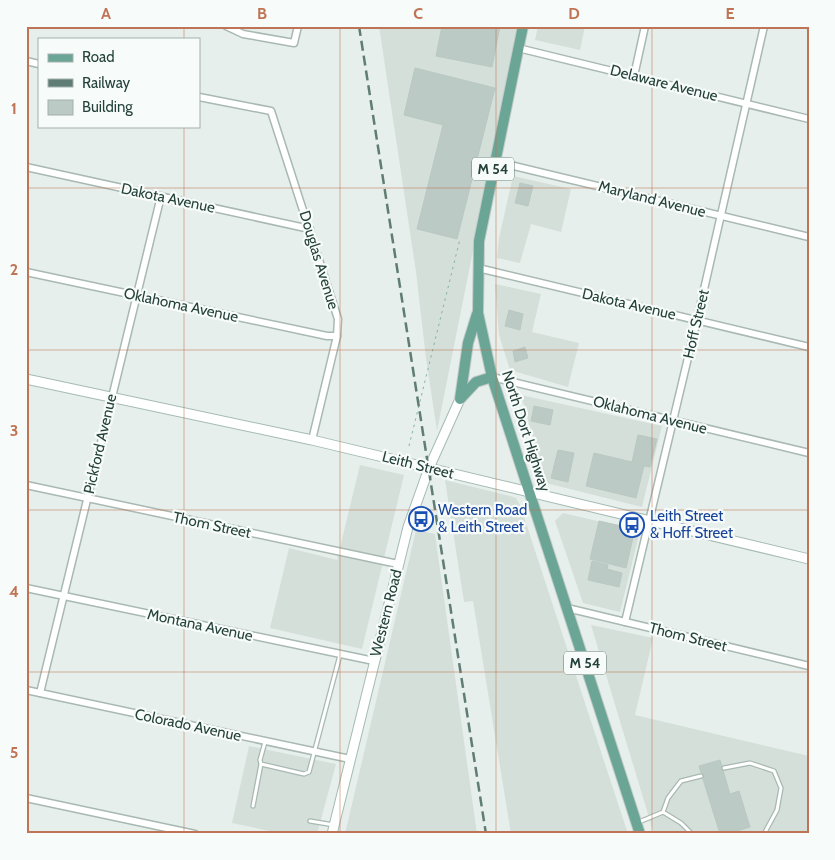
<svg xmlns="http://www.w3.org/2000/svg" width="835" height="860" font-family="Cabin,sans-serif">
<style>
.built{fill:#d4dfda}
.building{fill:#bbcac4;stroke:#b8c9c2}
.lines{fill:none;stroke-linecap:round;stroke-linejoin:round}
.lane-casing{stroke:#a8b8b2;stroke-width:5.5}
.street-casing{stroke:#a8b8b2;stroke-width:9}
.secondary-casing{stroke:#a4bbb3;stroke-width:11}
.primary-casing{stroke:#c2cac8;stroke-width:12}
.path{stroke:#86b3a5;stroke-width:1;stroke-dasharray:2.5 4;stroke-linecap:butt}
.lane{stroke:#fff;stroke-width:3}
.street{stroke:#fff;stroke-width:6}
.secondary{stroke:#fff;stroke-width:9}
.primary{stroke:#6aa596;stroke-width:10}
.rail{stroke:#5f7d75;stroke-width:2.5;stroke-dasharray:10 5;stroke-linecap:butt}
.grid{fill:none;stroke:#c07456;stroke-width:1;stroke-opacity:0.55}
.labels{text-anchor:middle;stroke-width:4.5;stroke-linejoin:round;paint-order:stroke}
.shield{fill:#f7fbf9;stroke:#637a73;stroke-width:1}
.shield-label{font-size:14px;font-weight:bold;fill:#24423a}
.street-label{font-size:15px;fill:#24423a;stroke:#f7fbf9}
.transit-label{font-size:15px;fill:#164399;stroke:#f7fbf9;text-anchor:start}
.neatline{fill:none;stroke:#c07456;stroke-width:2}
.grid-label{font-size:16px;text-anchor:middle;font-weight:bold;fill:#c07456}
</style>
<rect width="100%" height="100%" fill="#e6efeb"/>
<!-- built -->
<g class="built">
<path d="M379 26H518L437 431 426 358 416 272Z"/>
<path d="M538 26H585L580 50 535 40Z"/>
<path d="M513 176 571 189 561 232 531 224 520 263 497 258 499 238Z"/>
<path d="M495 284 541 294 532 332 579 343 568 387 510 370 499 335Z"/>
<path d="M521 395 662 426 642 507 546 483Z"/>
<path d="M360 465 404 475 362 649 270 628 289 548 337 560Z"/>
<path d="M445 480 510 496 516 498 520 505 628 834H511L473 601 464 602Z"/>
<path d="M563 513 640 531 620 612 583 603 555 521Z"/>
<path d="M416 530 435 534 477 834H345Z"/>
<path d="M591 625 653 638 635 715 809 756V834H654Z"/>
<path d="M249 746 336 764 317 834H284L232 823Z"/>
</g>
<!-- building -->
<g class="building">
<path d="M442 26H500L492 67 436 56Z"/>
<path d="M415 68 495 88 457 239 417 229 443 125 404 115Z"/>
<path d="M520 183 533 186 528 206 515 203Z"/>
<path d="M509 310 523 314 520 330 505 326Z"/>
<path d="M525 347 528 358 515 362 513 351Z"/>
<path d="M534 406 553 410 550 425 531 421Z"/>
<path d="M638 435 657 439 650 467 644 466 636 498 586 486 594 453 632 462Z"/>
<path d="M558 450 574 453 568 482 551 478Z"/>
<path d="M599 521 635 529 626 568 590 559Z"/>
<path d="M592 561 608 565 607 569 622 573 619 587 588 580Z"/>
<path d="M720 760 730 794 739 791 750 827 727 834H720L699 766Z"/>
</g>
<g class="lines">
<defs>
<g id="lane">
<path d="M265 742 260 760 261 764 304 774 309 772 340 655"/>
<path d="M724 768 750 763 774 771 781 788 777 810 764 834"/>
<path d="M253 806 261 764"/>
<path d="M663 812 668 798 681 781 701 776"/>
<path d="M310 821 334 825"/>
<path d="M639 822 663 812 681 823 692 834"/>
</g>
<g id="street">
<path d="M226 26 243 34 294 43 298 26"/>
<path d="M518 48 809 119"/>
<path d="M26 61 39 64"/>
<path d="M634 76 645 26"/>
<path d="M199 97 271 111 338 319 337 336 312 440"/>
<path d="M495 160 514 166 809 237"/>
<path d="M26 167 310 229"/>
<path d="M478 268 809 347"/>
<path d="M26 272 327 336H337"/>
<path d="M492 377 809 453"/>
<path d="M26 485 398 564"/>
<path d="M26 588 374 661"/>
<path d="M567 608 809 666"/>
<path d="M625 622 697 320 764 26"/>
<path d="M26 690 350 759"/>
<path d="M40 693 161 196"/>
<path d="M26 798 195 834"/>
</g>
<g id="secondary">
<path d="M26 379 312 440 809 559"/>
<path d="M332 834 408 527 429 468 460 399"/>
</g>
<g id="primary">
<path d="M523 26 479 241 478 313 492 377 640 834"/>
<path d="M461 398 476 382 492 377"/>
<path d="M460 399 468 343 477 314"/>
</g>
</defs>
<!-- lane casing -->
<use href="#lane" class="lane-casing"/>
<!-- street casing -->
<use href="#street" class="street-casing"/>
<!-- secondary casing -->
<use href="#secondary" class="secondary-casing"/>
<!-- primary casing -->
<use href="#primary" class="primary-casing"/>
<!-- path -->
<path class="path" d="M409 446 460 239"/>
<!-- lane -->
<use href="#lane" class="lane"/>
<!-- street -->
<use href="#street" class="street"/>
<!-- secondary -->
<use href="#secondary" class="secondary"/>
<!-- primary -->
<use href="#primary" class="primary"/>
<!-- rail -->
<path class="rail" d="M359 26 486 834"/>
</g>
<!-- grid -->
<path class="grid" d="M184 26V39M340 26V834M496 26V834M652 26V834M184 126V834M26 188H809M26 350H809M26 510H809M26 672H809"/>
<!-- icons -->
<defs>
<symbol id="bus-ring" viewBox="-11 -11 22 22"><circle r="9.5" fill="#f7fbf9" stroke="#1a4fb4" stroke-width="1.5"/><path d="M-5-6H5V4H4V6H2V4H-2V6H-4V4H-5ZM-3.5-4V0h7V-4ZM-3.5 1.2v1.5H-2V1.2ZM2 1.2v1.5H3.5V1.2Z" fill="#1a4fb4"/></symbol>
</defs>
<g fill-rule="evenodd">
<use href="#bus-ring" x="407" y="505" width="28" height="28"/>
<use href="#bus-ring" x="618" y="511" width="28" height="28"/>
</g>
<g class="labels">
<!-- shield labels -->
<g class="shield">
<rect x="472" y="157.5" width="42" height="23" rx="4"/>
<rect x="564" y="651.5" width="42" height="23" rx="4"/>
</g>
<g class="shield-label">
<text x="493" y="174">M 54</text>
<text x="585" y="668">M 54</text>
</g>
<!-- street labels -->
<g class="street-label">
<text transform="translate(664 83) rotate(14)" y="5">Delaware Avenue</text>
<text transform="translate(168 198) rotate(12)" y="5">Dakota Avenue</text>
<text transform="translate(652 199) rotate(14)" y="5">Maryland Avenue</text>
<text transform="translate(319 260) rotate(73)" y="5">Douglas Avenue</text>
<text transform="translate(629 304) rotate(13)" y="5">Dakota Avenue</text>
<text transform="translate(181 305) rotate(12)" y="5">Oklahoma Avenue</text>
<text transform="translate(696 324) rotate(-77)" y="5">Hoff Street</text>
<text transform="translate(650 415) rotate(14)" y="5">Oklahoma Avenue</text>
<text transform="translate(526 431) rotate(72)" y="5">North Dort Highway</text>
<text transform="translate(100 444) rotate(-77)" y="5">Pickford Avenue</text>
<text transform="translate(418 465) rotate(14)" y="5">Leith Street</text>
<text transform="translate(212 525) rotate(12)" y="5">Thom Street</text>
<text transform="translate(386 613) rotate(-76)" y="5">Western Road</text>
<text transform="translate(200 625) rotate(12)" y="5">Montana Avenue</text>
<text transform="translate(688 637) rotate(14)" y="5">Thom Street</text>
<text transform="translate(188 725) rotate(12)" y="5">Colorado Avenue</text>
</g>
<!-- transit labels -->
<g class="transit-label">
<text x="438" y="515">Western Road<tspan x="438" dy="17">&amp; Leith Street</tspan></text>
<text x="650" y="521">Leith Street<tspan x="650" dy="17">&amp; Hoff Street</tspan></text>
</g>
</g>
<!-- border -->
<rect width="835" height="860" fill="none" stroke="#f7fbf9" stroke-width="55"/>
<!-- legend -->
<rect x="38" y="38" width="162" height="90" fill="#f7fbf9" stroke="#a3b1ad"/>
<rect x="48" y="54" width="25" height="8" fill="#6aa596" stroke="#a3b1ad"/>
<text x="82" y="62" font-size="15" fill="#24423a">Road</text>
<rect x="48" y="79" width="25" height="8" fill="#5f7d75" stroke="#a3b1ad"/>
<text x="82" y="88" font-size="15" fill="#24423a">Railway</text>
<rect x="48" y="100" width="25" height="15" fill="#bbcac4" stroke="#a3b1ad"/>
<text x="82" y="112" font-size="15" fill="#24423a">Building</text>
<rect x="28" y="28" width="780" height="804" class="neatline"/>
<g class="grid-label">
<text x="106" y="19">A</text>
<text x="262" y="19">B</text>
<text x="418" y="19">C</text>
<text x="574" y="19">D</text>
<text x="730" y="19">E</text>
<text x="14" y="114">1</text>
<text x="14" y="275">2</text>
<text x="14" y="436">3</text>
<text x="14" y="597">4</text>
<text x="14" y="758">5</text>
</g>
</svg>
